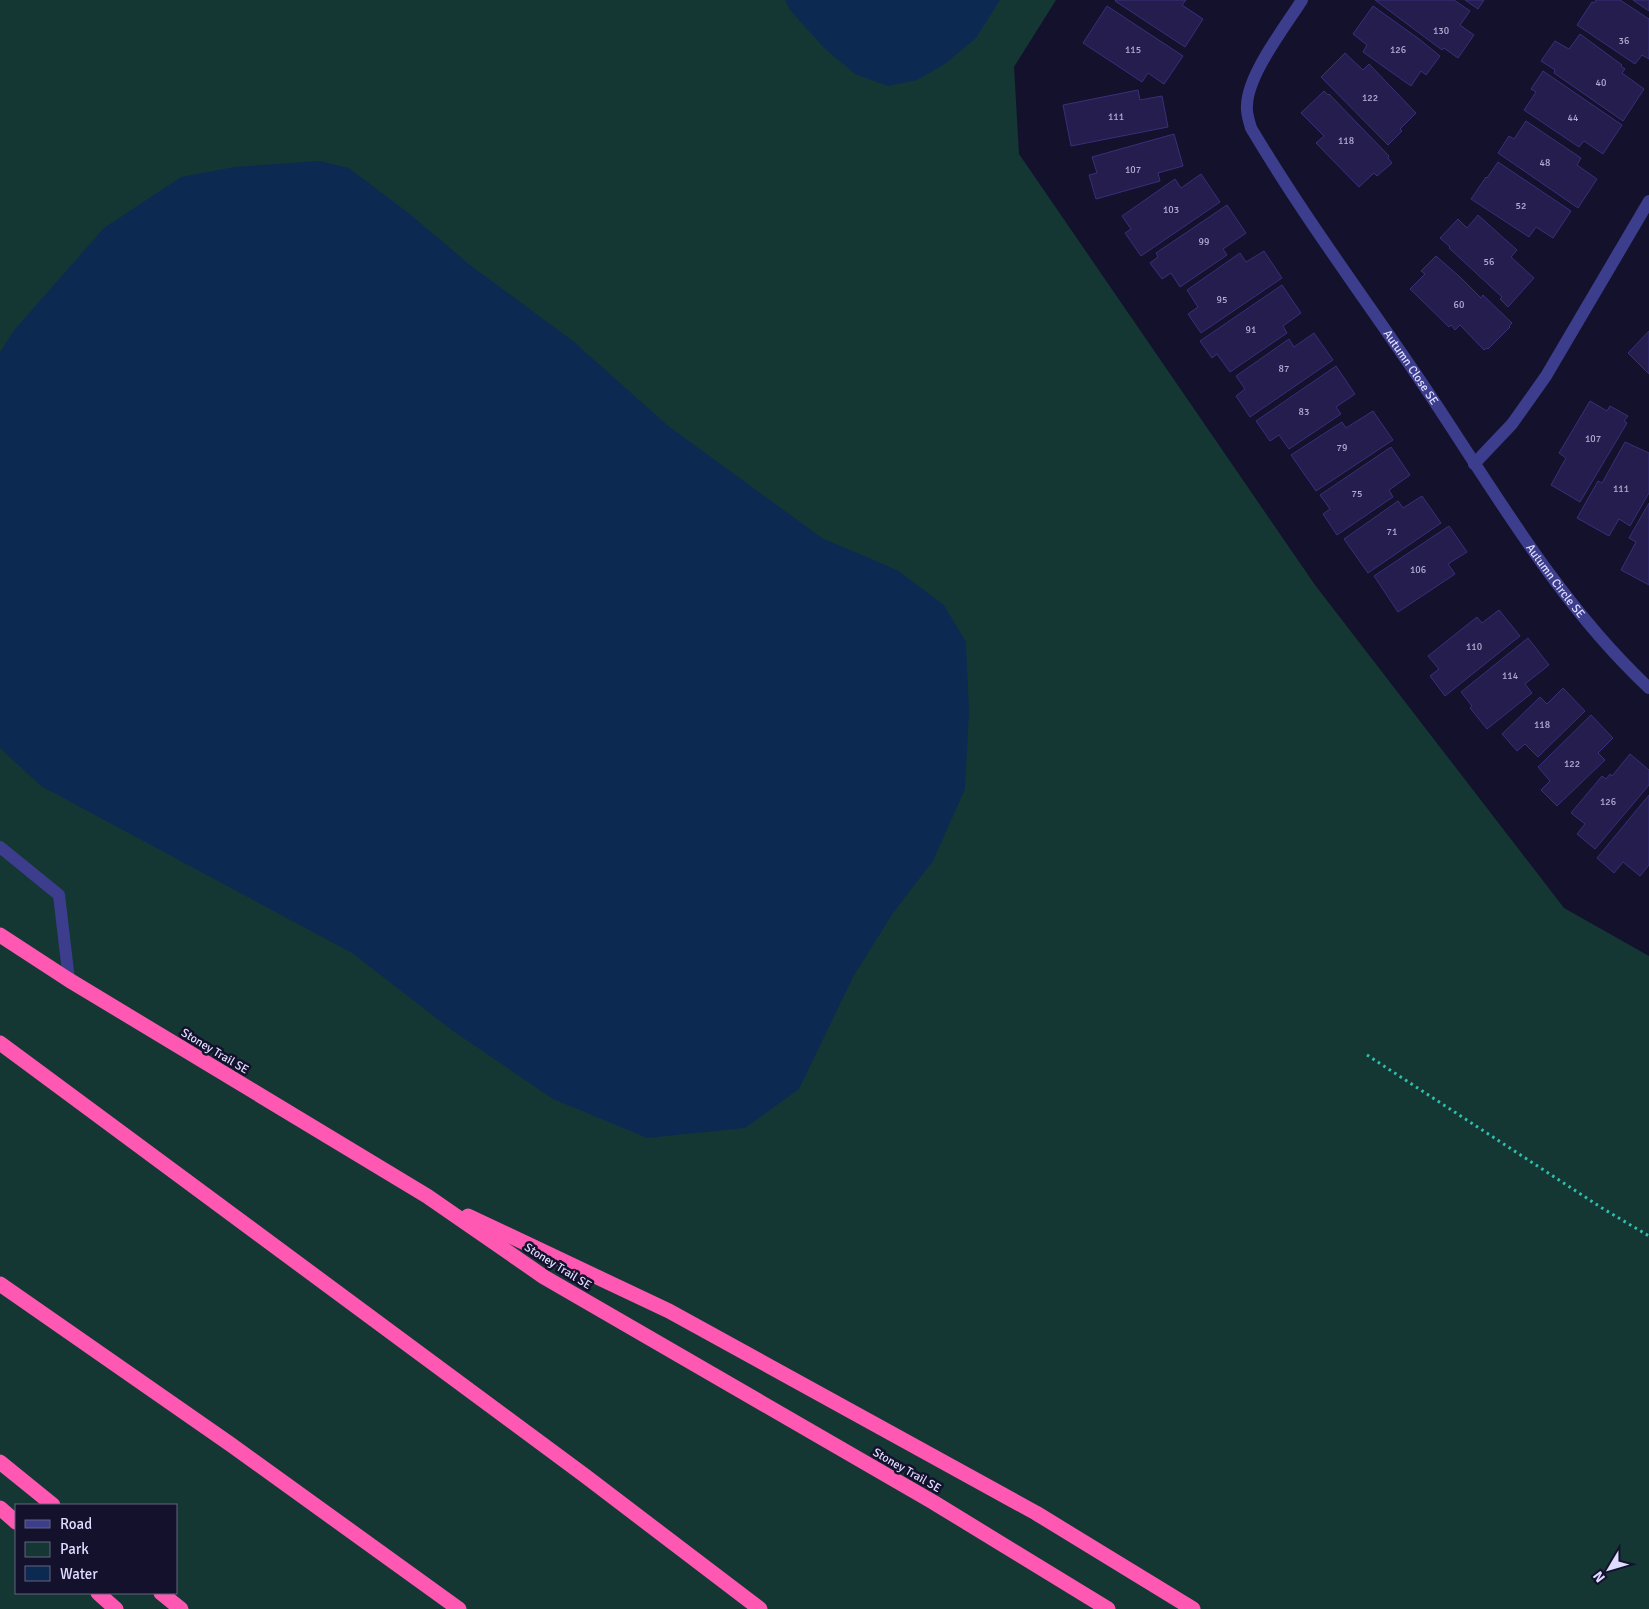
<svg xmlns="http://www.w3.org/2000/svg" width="1649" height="1609" font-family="Signika,sans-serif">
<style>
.green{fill:#143734;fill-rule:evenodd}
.water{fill:#0c2a51}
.building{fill:#241d4e;stroke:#392f7b}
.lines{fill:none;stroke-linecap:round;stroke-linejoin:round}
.path{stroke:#2fc1af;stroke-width:3;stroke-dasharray:2.5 4;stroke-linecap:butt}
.minor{stroke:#3c3e8d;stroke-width:12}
.highway{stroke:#ff58b3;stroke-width:15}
.labels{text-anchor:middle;stroke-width:5;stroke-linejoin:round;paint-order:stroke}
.number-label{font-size:10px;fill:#b0add3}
.street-label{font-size:12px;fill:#dfddff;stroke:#14112d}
</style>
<rect width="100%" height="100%" fill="#14112d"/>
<!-- green -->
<path class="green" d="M0 0H1056L1014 67 1019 154 1315 585 1564 908 1649 956V1609H0ZM16 1505H176V1593H16Z"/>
<!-- water -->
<g class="water">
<path d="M785 0H1000L976 38 945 64 917 80 888 86 855 74 824 48 790 10Z"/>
<path d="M319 161 349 168 411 215 470 265 573 341 667 425 822 538 897 570 944 605 966 642 969 712 965 789 933 861 893 913 853 977 799 1089 745 1128 647 1138 553 1099 453 1031 352 953 41 786 0 748V352L15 329 104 228 181 177 234 167Z"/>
</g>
<!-- building -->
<g class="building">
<path d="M1116 0H1186L1182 5 1203 19 1185 47 1115 1Z"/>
<path d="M1375 0H1454L1470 11 1460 25 1474 35 1458 58 1444 48 1442 50Z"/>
<path d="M1465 0H1484L1478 9Z"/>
<path d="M1596 0H1620L1649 19V59L1642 55 1635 64 1577 25 1592 2 1594 3Z"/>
<path d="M1633 0H1649V11Z"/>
<path d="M1107 6 1183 56 1164 84 1148 73 1142 82 1083 43Z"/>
<path d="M1373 6 1419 39 1440 56 1426 75 1421 71 1411 86 1363 52 1367 45 1353 34Z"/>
<path d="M1580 34 1622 65 1621 66 1625 69 1622 73 1644 89 1623 121 1554 73 1555 70 1541 61 1555 41 1569 49Z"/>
<path d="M1345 53 1363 70 1369 64 1416 113 1400 129 1402 131 1388 145 1321 77Z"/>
<path d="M1543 71 1622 125 1603 154 1584 141 1579 147 1524 110 1536 92 1531 89Z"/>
<path d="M1138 90 1140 100 1162 96 1168 127 1071 146 1063 105Z"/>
<path d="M1324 91 1328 95 1329 94 1389 156 1388 158 1392 163 1377 176 1374 173 1359 187 1316 143 1324 136 1301 113Z"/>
<path d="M1526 121 1581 158 1577 165 1597 179 1578 208 1498 153 1509 136 1514 139Z"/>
<path d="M1174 134 1183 166 1158 173 1160 181 1096 199 1089 175 1097 173 1092 157Z"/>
<path d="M1498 162 1571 211 1553 238 1536 227 1529 237 1471 199 1486 177 1487 178Z"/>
<path d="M1201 174 1220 202 1141 256 1125 233 1131 229 1122 216 1175 179 1181 188Z"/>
<path d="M1227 205 1246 233 1223 249 1227 255 1180 287 1171 273 1162 279 1150 263 1158 257 1156 253Z"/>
<path d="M1478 215 1517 250 1511 257 1534 278 1508 307 1500 299 1502 297 1449 248 1450 247 1440 238 1458 219 1467 228Z"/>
<path d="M1264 251 1282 278 1201 333 1188 314 1198 307 1187 290 1240 253 1246 262Z"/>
<path d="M1436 256 1460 277 1481 298 1483 295 1512 323 1509 326 1510 327 1488 349 1487 348 1484 350 1460 325 1455 330 1451 325 1449 327 1410 289 1425 274 1421 271Z"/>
<path d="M1282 285 1301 313 1283 326 1287 333 1230 372 1217 354 1212 358 1200 341Z"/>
<path d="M1649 331V374L1628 353Z"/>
<path d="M1314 333 1333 360 1250 417 1236 396 1245 389 1236 376 1289 339 1294 347Z"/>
<path d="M1336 366 1355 394 1336 407 1341 414 1289 449 1279 435 1270 441 1256 421Z"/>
<path d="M1590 401 1607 411 1610 406 1628 416 1624 421 1627 423 1580 502 1551 485 1566 458 1559 453Z"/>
<path d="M1373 411 1393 440 1316 491 1291 455 1342 422 1346 428Z"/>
<path d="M1625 442 1649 453V493L1630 526 1619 519 1609 536 1577 518 1598 481 1602 483Z"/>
<path d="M1391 447 1410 475 1389 490 1393 497 1337 535 1323 514 1330 509 1320 495Z"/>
<path d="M1422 496 1441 523 1368 573 1344 539 1398 501 1403 508Z"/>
<path d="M1649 503V585L1621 570 1636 542 1629 538Z"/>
<path d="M1449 526 1467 552 1448 564 1455 574 1398 612 1374 576Z"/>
<path d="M1499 610 1520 636 1445 696 1430 676 1439 669 1428 656 1477 617 1482 623Z"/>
<path d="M1528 638 1549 665 1525 684 1532 693 1487 729 1470 708 1472 706 1461 692Z"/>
<path d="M1563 688 1585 711 1538 757 1525 744 1517 751 1502 734 1540 697 1547 704Z"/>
<path d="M1591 715 1613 738 1598 753 1605 760 1557 806 1541 790 1550 781 1538 767Z"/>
<path d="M1630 754 1649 770V785L1595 849 1577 834 1585 824 1571 813 1602 776 1606 779 1610 774 1612 776Z"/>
<path d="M1649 795V865L1640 876 1623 862 1614 873 1597 858Z"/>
</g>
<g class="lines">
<!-- path -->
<path class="path" d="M1367 1055 1602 1208 1649 1236"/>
<!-- minor -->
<g class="minor">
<path id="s1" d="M1302 0C1285 27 1248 74 1247 105 1246 113 1249 121 1251 128 1305 219 1369 304 1428 392 1496 494 1559 604 1649 688"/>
<path d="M1474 464 1512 424 1546 376 1649 201"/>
<path d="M0 847 59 895 69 980"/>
</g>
<!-- highway -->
<g class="highway">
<path d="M0 935 69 980 427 1196 544 1277 933 1502 1108 1609"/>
<path d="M0 1043 584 1475 760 1609"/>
<path d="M468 1216 669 1311 1036 1513 1193 1609"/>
<path d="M0 1284 230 1444 459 1609"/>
<path d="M0 1462 53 1505"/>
<path d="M0 1508 16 1522"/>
<path d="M98 1593 116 1609"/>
<path d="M161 1593 181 1609"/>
</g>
</g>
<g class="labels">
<!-- number labels -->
<g class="number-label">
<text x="1441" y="34">130</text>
<text x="1624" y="44">36</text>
<text x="1133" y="53">115</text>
<text x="1398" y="53">126</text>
<text x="1601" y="86">40</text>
<text x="1370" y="101">122</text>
<text x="1116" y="120">111</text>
<text x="1573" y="121">44</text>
<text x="1346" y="144">118</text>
<text x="1545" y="166">48</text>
<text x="1133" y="173">107</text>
<text x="1521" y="209">52</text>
<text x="1171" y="213">103</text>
<text x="1204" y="245">99</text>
<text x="1489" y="265">56</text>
<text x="1222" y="303">95</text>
<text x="1459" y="308">60</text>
<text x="1251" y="333">91</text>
<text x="1284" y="372">87</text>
<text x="1304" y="415">83</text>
<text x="1593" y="442">107</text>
<text x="1342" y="451">79</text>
<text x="1621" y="492">111</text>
<text x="1357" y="497">75</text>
<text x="1392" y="535">71</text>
<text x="1418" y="573">106</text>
<text x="1474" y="650">110</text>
<text x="1510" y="679">114</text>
<text x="1542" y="728">118</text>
<text x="1572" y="767">122</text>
<text x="1608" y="805">126</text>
</g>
<!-- street labels -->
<g class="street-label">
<text dy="4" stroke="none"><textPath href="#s1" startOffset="431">Autumn Close SE</textPath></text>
<text dy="4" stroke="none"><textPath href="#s1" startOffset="689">Autumn Circle SE</textPath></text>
<text transform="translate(215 1051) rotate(31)" y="4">Stoney Trail SE</text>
<text transform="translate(558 1266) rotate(32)" y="4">Stoney Trail SE</text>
<text transform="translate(907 1470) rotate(30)" y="4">Stoney Trail SE</text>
</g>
</g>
<!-- legend -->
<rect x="15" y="1504" width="162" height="90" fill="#14112d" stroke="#656381"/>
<rect x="25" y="1520" width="25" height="8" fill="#3c3e8d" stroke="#656381"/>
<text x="60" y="1529" font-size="15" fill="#dfddff">Road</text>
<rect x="25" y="1542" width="25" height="15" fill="#143734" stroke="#656381"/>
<text x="60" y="1554" font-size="15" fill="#dfddff">Park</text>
<rect x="25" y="1566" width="25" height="15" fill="#0c2a51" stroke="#656381"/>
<text x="60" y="1579" font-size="15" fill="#dfddff">Water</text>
<!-- north arrow -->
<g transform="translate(1609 1569) rotate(232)" stroke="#14112d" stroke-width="4" paint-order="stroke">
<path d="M0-4L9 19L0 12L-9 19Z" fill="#dfddff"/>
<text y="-8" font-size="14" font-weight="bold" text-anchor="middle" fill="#dfddff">N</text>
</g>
</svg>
